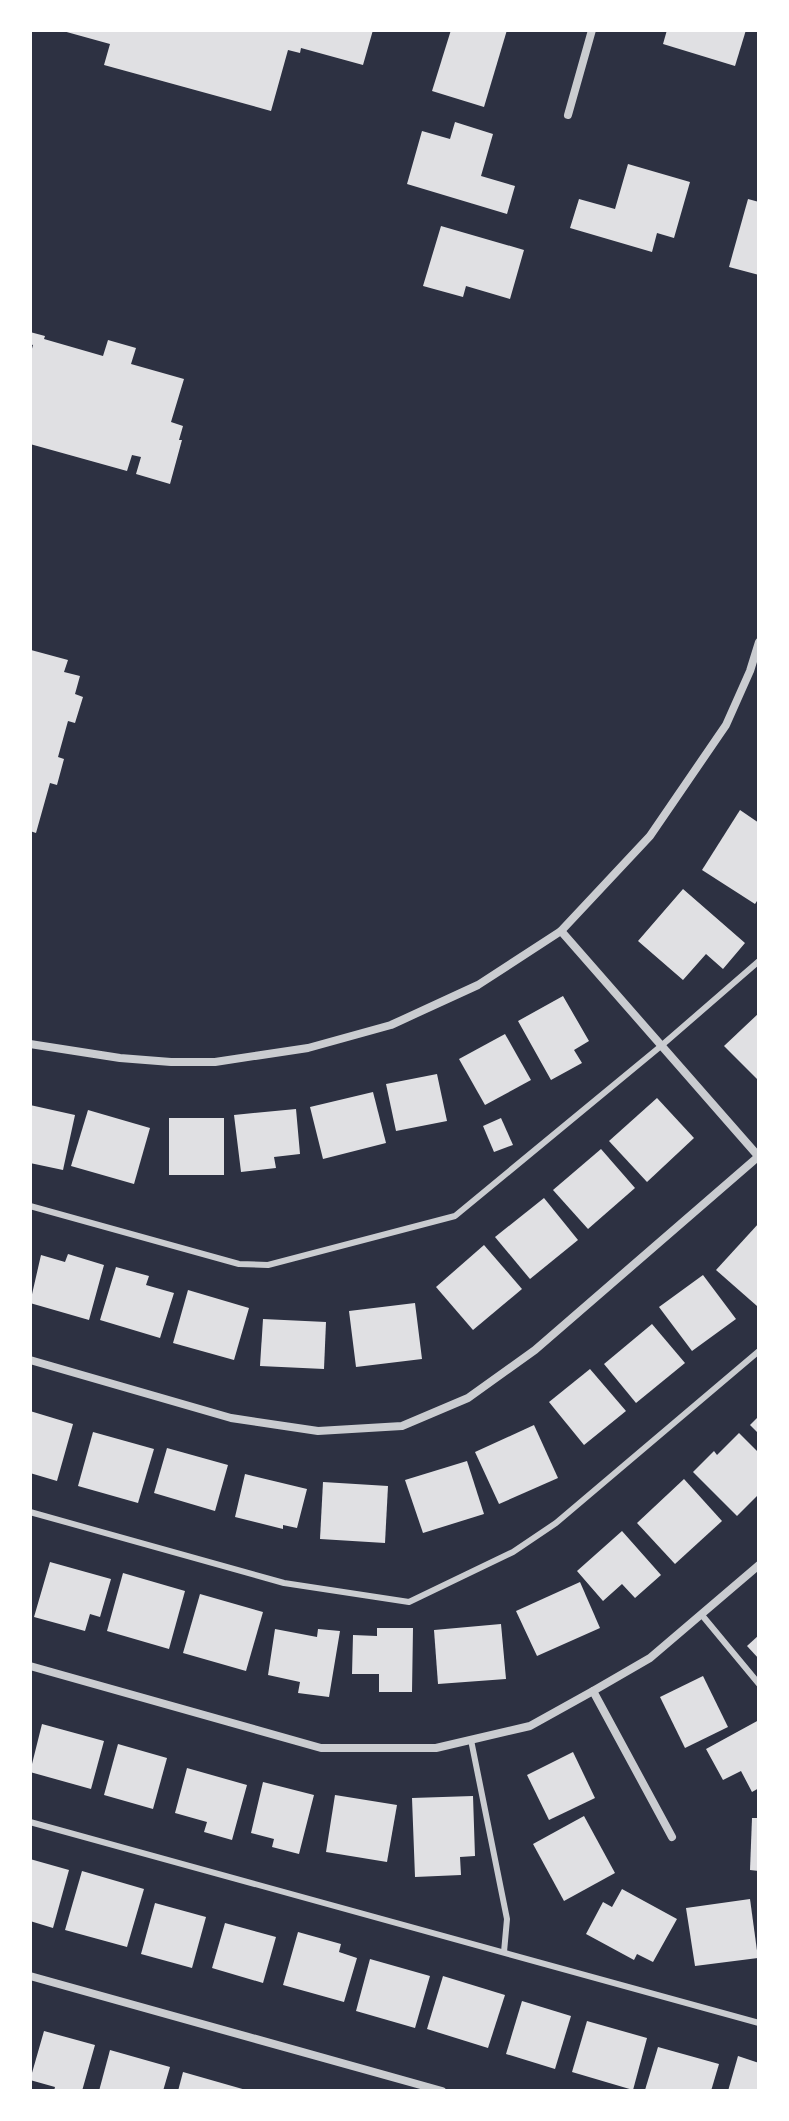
<svg xmlns="http://www.w3.org/2000/svg" width="789" height="2121" font-family="Spectral,serif">
<style>
.building{fill:#e0e0e3}
.lines{fill:none;stroke-linecap:round;stroke-linejoin:round}
.service{stroke:#caccd0;stroke-width:6}
.minor{stroke:#caccd0;stroke-width:8}
</style>
<rect width="100%" height="100%" fill="#2d3142"/>
<!-- building -->
<g class="building">
<path d="M373 30 363 65 301 48 300 53 288 50 271 111 104 65 110 44 63 31Z"/>
<path d="M451 30H507L484 107 432 91Z"/>
<path d="M667 30H746L735 66 663 44Z"/>
<path d="M455 122 493 134 481 176 515 186 507 214 407 184 422 131 450 139Z"/>
<path d="M628 164 690 182 674 238 657 233 652 252 570 228 579 199 615 209Z"/>
<path d="M748 199 759 202V275L729 267Z"/>
<path d="M441 226 524 250 510 299 466 286 463 297 423 286Z"/>
<path d="M30 332 45 336 44 339 103 356 108 340 136 348 131 364 184 379 171 422 183 426 179 440H182L170 484 136 474 141 457 132 455 127 471 30 444V356L33 345 30 344Z"/>
<path d="M31 650 68 660 64 672 80 676 75 694 83 697 75 723 68 721 58 757 64 759 57 785 50 783 36 833 30 831Z"/>
<path d="M740 810 759 823V898L755 904 702 870Z"/>
<path d="M683 889 745 943 723 969 706 954 683 980 638 941Z"/>
<path d="M563 996 589 1041 574 1050 582 1063 551 1080 518 1021Z"/>
<path d="M759 1013V1081L724 1046Z"/>
<path d="M505 1034 531 1080 485 1105 459 1059Z"/>
<path d="M437 1074 447 1121 396 1131 386 1084Z"/>
<path d="M373 1092 386 1143 323 1159 310 1107Z"/>
<path d="M657 1098 694 1138 647 1182 609 1141Z"/>
<path d="M30 1105 75 1115 63 1170 30 1163Z"/>
<path d="M296 1109 300 1154 274 1157 276 1168 241 1172 234 1115Z"/>
<path d="M88 1110 150 1128 134 1184 71 1166Z"/>
<rect x="169" y="1118" width="55" height="57"/>
<path d="M501 1118 513 1145 494 1152 483 1126Z"/>
<path d="M601 1149 635 1188 588 1229 553 1190Z"/>
<path d="M544 1198 578 1240 530 1279 495 1237Z"/>
<path d="M759 1223V1304L757 1306 716 1270Z"/>
<path d="M484 1245 522 1289 473 1330 436 1287Z"/>
<path d="M68 1254 104 1265 89 1320 30 1303 41 1255 65 1262Z"/>
<path d="M116 1267 149 1276 146 1285 174 1293 160 1338 100 1320Z"/>
<path d="M703 1275 736 1319 692 1351 659 1307Z"/>
<path d="M188 1290 249 1308 234 1360 173 1343Z"/>
<path d="M415 1303 422 1359 356 1367 349 1311Z"/>
<path d="M263 1319 326 1322 324 1369 260 1366Z"/>
<path d="M652 1324 685 1363 636 1403 604 1364Z"/>
<path d="M590 1369 626 1411 584 1445 549 1402Z"/>
<path d="M30 1411 73 1424 57 1481 30 1473Z"/>
<path d="M759 1416V1434L750 1425Z"/>
<path d="M534 1425 558 1478 499 1504 475 1452Z"/>
<path d="M93 1432 154 1449 138 1503 78 1486Z"/>
<path d="M739 1433 759 1453V1494L737 1516 693 1472 714 1451 717 1455Z"/>
<path d="M167 1448 228 1465 215 1511 154 1493Z"/>
<path d="M467 1461 484 1514 423 1533 405 1480Z"/>
<path d="M245 1474 307 1489 297 1528 283 1525V1529L235 1517Z"/>
<path d="M684 1479 722 1521 675 1564 637 1523Z"/>
<path d="M323 1482 388 1486 385 1543 320 1539Z"/>
<path d="M622 1531 661 1575 635 1598 622 1584 603 1601 577 1571Z"/>
<path d="M50 1562 111 1579 100 1617 90 1614 85 1631 34 1617Z"/>
<path d="M123 1573 185 1591 169 1649 107 1631Z"/>
<path d="M580 1582 600 1628 537 1656 516 1611Z"/>
<path d="M200 1594 263 1612 246 1671 183 1653Z"/>
<path d="M501 1624 506 1679 438 1684 434 1630Z"/>
<path d="M377 1628H413L412 1692H379V1674H352L353 1635 377 1636Z"/>
<path d="M275 1629 317 1637 318 1629 340 1631 329 1697 298 1693 300 1682 268 1675Z"/>
<path d="M759 1635V1659L747 1646Z"/>
<path d="M703 1676 728 1727 685 1748 660 1697Z"/>
<path d="M759 1720V1788L752 1792 741 1771 723 1780 706 1749Z"/>
<path d="M42 1724 104 1741 91 1789 30 1772Z"/>
<path d="M118 1744 167 1758 153 1809 104 1795Z"/>
<path d="M573 1752 595 1798 549 1820 527 1775Z"/>
<path d="M187 1768 247 1785 232 1840 204 1832 207 1822 175 1813Z"/>
<path d="M263 1782 314 1795 299 1854 272 1847 274 1839 251 1833Z"/>
<path d="M335 1795 397 1805 387 1862 326 1852Z"/>
<path d="M473 1796 475 1856 460 1857 461 1875 415 1877 412 1798Z"/>
<path d="M584 1816 615 1873 564 1901 533 1844Z"/>
<path d="M752 1818H759V1871L750 1870Z"/>
<path d="M30 1859 69 1870 53 1928 30 1921Z"/>
<path d="M82 1871 144 1889 127 1947 65 1930Z"/>
<path d="M622 1889 677 1919 653 1962 637 1954 634 1960 586 1934 603 1902 612 1907Z"/>
<path d="M750 1899 758 1958 695 1966 686 1908Z"/>
<path d="M155 1903 206 1917 192 1968 141 1954Z"/>
<path d="M225 1923 276 1937 263 1983 212 1968Z"/>
<path d="M298 1932 341 1944 339 1952 357 1958 344 2002 283 1985Z"/>
<path d="M370 1959 430 1976 415 2028 356 2011Z"/>
<path d="M443 1976 505 1995 488 2048 427 2029Z"/>
<path d="M522 2001 571 2016 555 2069 506 2054Z"/>
<path d="M587 2021 647 2038 633 2090 572 2072Z"/>
<path d="M44 2031 95 2045 82 2091H54L55 2087 30 2080Z"/>
<path d="M658 2047 719 2064 711 2091 645 2090Z"/>
<path d="M110 2050 170 2067 163 2091H99Z"/>
<path d="M738 2056 759 2063V2091H728Z"/>
<path d="M183 2072 246 2090V2091H178Z"/>
</g>
<g class="lines">
<!-- service -->
<g class="service">
<path d="M30 1206 239 1264 268 1265 455 1216 661 1046 759 961"/>
<path d="M30 1512 284 1583 409 1602 513 1552 556 1523 759 1351"/>
<path d="M701 1614 759 1684"/>
<path d="M471 1740 507 1919 504 1952"/>
<path d="M30 1822 759 2023"/>
</g>
<!-- minor -->
<g class="minor">
<path d="M568 115 592 30"/>
<path d="M561 931 650 836 726 725 750 671 759 642"/>
<path d="M30 1044 120 1058 171 1062H215L308 1048 391 1025 478 985 561 931 759 1157"/>
<path d="M30 1360 231 1418 318 1431 402 1426 468 1398 535 1350 759 1156"/>
<path d="M30 1666 321 1748H436L530 1726 593 1691 650 1658 759 1565"/>
<path d="M593 1691 672 1837"/>
<path d="M30 1976 442 2091"/>
</g>
</g>
<!-- border -->
<rect width="789" height="2121" fill="none" stroke="#ffffff" stroke-width="64"/>
</svg>
